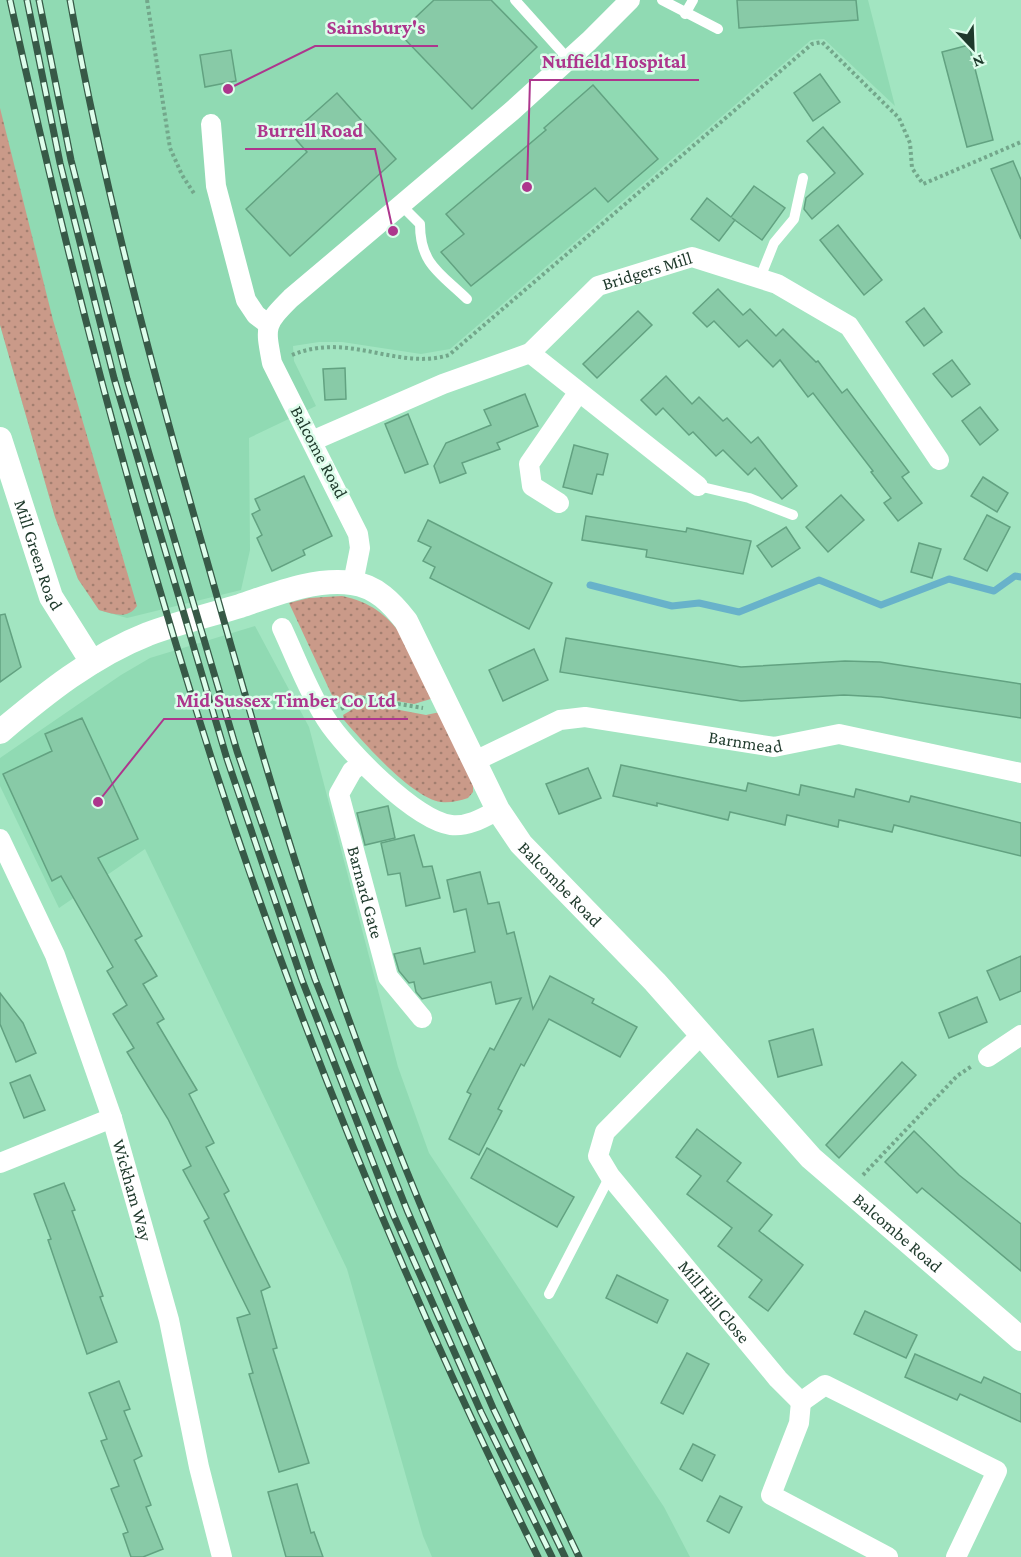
<svg xmlns="http://www.w3.org/2000/svg" width="1021" height="1557" font-family="'Crimson Pro',serif">
<style>
.built{fill:#90dab3}
.grass{fill:url(#grass-dots)}
.lines{fill:none;stroke-linecap:round;stroke-linejoin:round}
.stream{stroke:#68b2ca;stroke-width:7}
.building{fill:#88caa7;stroke:#62a281;stroke-width:1.5}
.path{stroke:#73a78b;stroke-width:4;stroke-dasharray:3 3;stroke-linecap:butt}
.service{stroke:#fff;stroke-width:10}
.minor{stroke:#fff;stroke-width:20}
.tertiary{stroke:#fff;stroke-width:24}
.rail-casing{stroke:#375947;stroke-width:7}
.rail{stroke:#ddfdeb;stroke-width:4.5;stroke-dasharray:14;stroke-linecap:butt}
.labels{text-anchor:middle;stroke-width:5;stroke-linejoin:round;paint-order:stroke}
.street-label{font-size:18px;fill:#1e392b;stroke:#ddfdeb}
.leader{fill:none;stroke:#ad368d;stroke-width:2}
.callout-dot{fill:#ad368d;stroke:#ddfdeb;stroke-width:2}
.callout-label{font-size:20px;text-anchor:middle;font-weight:bold;fill:#ad368d;stroke:#ddfdeb;stroke-width:5;stroke-linejoin:round;paint-order:stroke}
</style>
<defs>
<pattern id="grass-dots" width="8" height="8" patternUnits="userSpaceOnUse" patternTransform="scale(1.5)"><rect width="8" height="8" fill="#ca9a89"/><path d="M2 2h.1M6 6h.1" fill="none" stroke="#a37f70" stroke-width="1.8" stroke-linecap="round"/></pattern>
</defs>
<rect width="100%" height="100%" fill="#a2e5c1"/>
<!-- built -->
<g class="built">
<path d="M0 0H868L895 106 824 39 811 40 450 349 421 354 342 342H319L293 346 294 361 316 406 249 438 250 550 241 590 127 618 99 610 78 579 55 517 0 325Z"/>
<path d="M255 626 309 727 398 1067 429 1153 664 1507 690 1557H432L423 1536 347 1269 145 849 59 908 0 786V758L121 675 150 658Z"/>
</g>
<!-- grass -->
<g class="grass">
<path d="M0 108 53 320 137 606C127 620 114 614 99 610L78 579 55 517 0 325Z"/>
<path d="M342 596C398 607 412 653 434 698L414 704 360 695 336 704 289 603 309 598Z"/>
<path d="M363 703 426 715 440 712 473 785V792L468 798C459 801 450 803 441 802 412 798 363 742 344 720L343 715Z"/>
</g>
<g class="lines">
<!-- stream -->
<path class="stream" d="M590 585 672 606 699 603 739 612 819 580 881 605 949 579 994 591 1015 576 1021 577"/>
</g>
<!-- building -->
<g class="building">
<path d="M434 0H491L537 47 472 109 399 33Z"/>
<path d="M737 0H856L858 20 739 28Z"/>
<path d="M969 45 993 140 967 147 942 52Z"/>
<path d="M231 50 236 81 205 87 200 55Z"/>
<path d="M820 74 840 102 813 121 794 93Z"/>
<path d="M593 85 658 159 608 202 595 188 471 286 441 252 464 234 446 214 546 130 544 128Z"/>
<path d="M337 93 396 159 290 256 246 209 307 152 291 134Z"/>
<path d="M823 127 863 174 812 219 804 209 806 198 835 173 807 141Z"/>
<path d="M1013 161 1021 180V239L991 169Z"/>
<path d="M754 186 785 208 762 240 732 218 735 220 719 241 691 219 707 198 731 217Z"/>
<path d="M838 225 882 280 864 295 820 240Z"/>
<path d="M718 289 743 315 750 309 776 336 783 329 816 362 818 361 842 393 847 389 909 472 902 477 922 503 898 521 884 503 891 498 871 472 873 471 813 393 808 397 780 360 773 367 747 340 739 347 714 321 707 327 693 313Z"/>
<path d="M924 308 942 332 924 346 906 322Z"/>
<path d="M638 311 652 325 597 378 583 364Z"/>
<path d="M952 360 970 384 952 397 933 374Z"/>
<path d="M345 368 346 399 325 400 323 369Z"/>
<path d="M666 376 692 404 699 397 723 421 727 418 751 443 758 437 797 486 782 499 755 468 748 475 723 450 716 456 693 432 689 435 663 408 656 415 641 400Z"/>
<path d="M525 394 538 426 497 443 500 449 462 463 466 473 440 483 434 466 446 443 491 425 484 410Z"/>
<path d="M980 407 998 430 980 445 962 421Z"/>
<path d="M408 414 428 464 405 473 385 424Z"/>
<path d="M574 445 608 454 603 475 597 474 592 494 563 487Z"/>
<path d="M304 476 332 536 303 550 305 555 272 571 257 538 262 535 252 514 260 510 255 499Z"/>
<path d="M983 477 1008 493 997 512 971 496Z"/>
<path d="M841 495 864 520 828 552 806 527Z"/>
<path d="M987 515 1010 527 987 571 964 559Z"/>
<path d="M586 516 686 532 687 528 751 541 743 574 646 557 647 550 582 540Z"/>
<path d="M428 520 552 583 529 629 430 578 435 567 423 561 431 547 418 541Z"/>
<path d="M786 527 800 548 772 567 757 546Z"/>
<path d="M919 543 941 549 932 578 911 572Z"/>
<path d="M5 614 21 667 0 682V615Z"/>
<path d="M566 638 741 667 845 661 880 662 1021 684V718L881 697 844 695 741 701 560 672Z"/>
<path d="M534 649 548 680 503 701 489 670Z"/>
<path d="M82 718 138 839 98 858 142 936 135 940 157 976 143 984 164 1019 157 1023 197 1090 189 1094 214 1143 206 1147 229 1191 224 1194 270 1287 261 1291 277 1348 273 1349 309 1463 279 1472 249 1374 253 1373 237 1318 250 1314 204 1221 209 1218 183 1170 191 1166 168 1119 127 1052 134 1048 113 1014 127 1005 107 971 113 967 61 876 52 881 3 774 52 751 45 734Z"/>
<path d="M621 765 746 791 748 783 799 795 801 785 854 797 856 789 909 802 911 796 1021 823V856L894 825 892 832 839 820 838 827 787 815 785 825 730 812 728 820 657 803V806L613 796Z"/>
<path d="M588 768 601 798 559 814 546 784Z"/>
<path d="M388 806 395 838 365 845 357 813Z"/>
<path d="M414 835 423 867 432 866 440 898 406 906 400 873 388 875 381 843Z"/>
<path d="M480 872 488 904 499 902 507 934 514 932 533 1009 550 976 594 999 592 1003 637 1027 620 1057 549 1019 524 1066 521 1064 498 1109 502 1111 479 1155 449 1139 471 1094 467 1092 490 1048 494 1050 521 998 496 1004 491 982 422 999 416 992 414 982 409 983 399 971 394 954 420 948 424 964 475 952 466 909 454 912 447 880Z"/>
<path d="M1021 956V991L1000 1000 987 971Z"/>
<path d="M0 993 23 1023 36 1053 16 1062 0 1024Z"/>
<path d="M977 997 987 1022 949 1038 939 1013Z"/>
<path d="M813 1029 822 1065 778 1077 769 1041Z"/>
<path d="M902 1062 916 1075 839 1158 826 1145Z"/>
<path d="M30 1075 45 1110 24 1118 10 1083Z"/>
<path d="M697 1129 741 1163 727 1181 772 1215 759 1231 803 1265 768 1311 749 1297 762 1280 718 1246 732 1228 687 1194 701 1176 676 1157Z"/>
<path d="M914 1131 959 1175 1021 1224V1271L922 1188 917 1193 885 1162Z"/>
<path d="M487 1148 574 1197 557 1227 471 1178Z"/>
<path d="M64 1183 75 1210 72 1211 103 1296 100 1297 117 1342 87 1354 48 1240 51 1239 34 1194Z"/>
<path d="M617 1275 668 1300 657 1323 606 1298Z"/>
<path d="M865 1311 917 1335 906 1358 854 1334Z"/>
<path d="M687 1353 709 1364 683 1414 661 1403Z"/>
<path d="M915 1354 981 1383 984 1377 1021 1394V1422L960 1394 957 1400 905 1377Z"/>
<path d="M119 1381 130 1409 124 1411 142 1456 134 1460 151 1505 146 1507 163 1549 143 1557H131L123 1534 128 1532 111 1489 119 1486 101 1441 107 1439 89 1393Z"/>
<path d="M693 1444 715 1455 702 1481 680 1469Z"/>
<path d="M297 1484 311 1533 314 1532 323 1557H286L268 1492Z"/>
<path d="M720 1496 742 1507 729 1533 707 1521Z"/>
</g>
<g class="lines">
<!-- path -->
<g class="path">
<path d="M147 0 170 148 182 175 195 195"/>
<path d="M292 355C349 331 397 371 449 355L812 44 822 42 899 118 910 143 912 168 923 184 1021 142"/>
<path d="M341 709 362 698 423 708"/>
<path d="M863 1175 957 1076 972 1066"/>
</g>
<!-- service -->
<g class="service">
<path d="M515 0 569 60"/>
<path d="M662 0 718 29"/>
<path d="M685 14 693 0"/>
<path d="M401 205 420 224C420 264 440 273 467 299"/>
<path d="M760 278 774 243 794 219 803 178"/>
<path d="M698 486 749 498 793 515"/>
<path d="M549 1294 610 1176"/>
</g>
<!-- minor -->
<g class="minor">
<path d="M211 124 216 186 246 300 256 315 268 324"/>
<path d="M530 353 698 486"/>
<path id="s1" d="M312 441 443 384 530 353 598 286 692 257 777 284 849 326 939 460"/>
<path d="M559 503 532 486 529 464 578 393"/>
<path d="M353 583 360 548 358 534 272 363C265 326 264 325 291 298L512 111 589 41 630 0"/>
<path d="M282 628C296 658 308 691 326 719 345 749 415 820 451 825 468 827 483 818 498 810"/>
<path id="s2" d="M475 761 560 720 585 717 774 747 839 734 1021 773"/>
<path id="s3" d="M362 763 352 771 339 794 388 977 422 1018"/>
<path id="s4" d="M0 839 55 955 112 1118 169 1320 199 1467 222 1557"/>
<path id="s5" d="M701 1035 605 1132 598 1156 610 1176 778 1379 801 1402 825 1385 997 1471 956 1557"/>
<path d="M988 1057 1021 1035"/>
<path d="M0 1163 112 1118"/>
<path d="M801 1402 799 1423 771 1495 888 1557"/>
</g>
<!-- tertiary -->
<g class="tertiary">
<path id="s6" d="M0 439 51 597 92 662"/>
<path id="s7" d="M0 732C45 694 92 656 148 634 178 623 210 615 240 606 276 594 314 578 352 583 376 586 392 603 406 621L498 810 521 844 655 982 811 1158 1021 1339"/>
</g>
<defs>
<g id="rail">
<path d="M10 0C66 256 132 511 212 760 300 1033 411 1300 538 1557"/>
<path d="M27 0 60 163 114 378 227 759 302 980 393 1214 481 1412 552 1557"/>
<path d="M39 0 71 160 127 379 237 751 315 979 407 1210 493 1408 565 1557"/>
<path d="M70 0C104 190 154 376 207 561 246 699 285 837 332 972 401 1172 487 1366 579 1557"/>
</g>
</defs>
<!-- rail casing -->
<use href="#rail" class="rail-casing"/>
<!-- rail -->
<use href="#rail" class="rail"/>
</g>
<g class="labels">
<!-- street labels -->
<g class="street-label">
<text dy="6" stroke="none"><textPath href="#s1" startOffset="382">Bridgers Mill</textPath></text>
<text transform="translate(319 452) rotate(62)" y="6">Balcome Road</text>
<text dy="6" stroke="none"><textPath href="#s6" startOffset="122">Mill Green Road</textPath></text>
<text dy="6" stroke="none"><textPath href="#s2" startOffset="282">Barnmead</textPath></text>
<text dy="6" stroke="none"><textPath href="#s7" startOffset="765">Balcombe Road</textPath></text>
<text dy="6" stroke="none"><textPath href="#s3" startOffset="141">Barnard Gate</textPath></text>
<text dy="6" stroke="none"><textPath href="#s4" startOffset="376">Wickham Way</textPath></text>
<text dy="6" stroke="none"><textPath href="#s7" startOffset="1251">Balcombe Road</textPath></text>
<text dy="6" stroke="none"><textPath href="#s5" startOffset="348">Mill Hill Close</textPath></text>
</g>
</g>
<!-- callouts -->
<path class="leader" d="M228 89L315 46H438M527 187L530 80H699M393 231L375 149H245M98 802L164 719H408"/>
<g class="callout-dot">
<circle cx="228" cy="89" r="6"/>
<circle cx="527" cy="187" r="6"/>
<circle cx="393" cy="231" r="6"/>
<circle cx="98" cy="802" r="6"/>
</g>
<g class="callout-label">
<text x="376" y="34">Sainsbury's</text>
<text x="614" y="68">Nuffield Hospital</text>
<text x="310" y="137">Burrell Road</text>
<text x="286" y="707">Mid Sussex Timber Co Ltd</text>
</g>
<!-- north arrow -->
<g transform="translate(973 48) rotate(157)" stroke="#ddfdeb" stroke-width="4.5" paint-order="stroke">
<path d="M0-4.5L10 22L0 15L-10 22Z" fill="#1e392b"/>
<text y="-9" font-size="16" font-weight="bold" text-anchor="middle" fill="#1e392b">N</text>
</g>
</svg>
